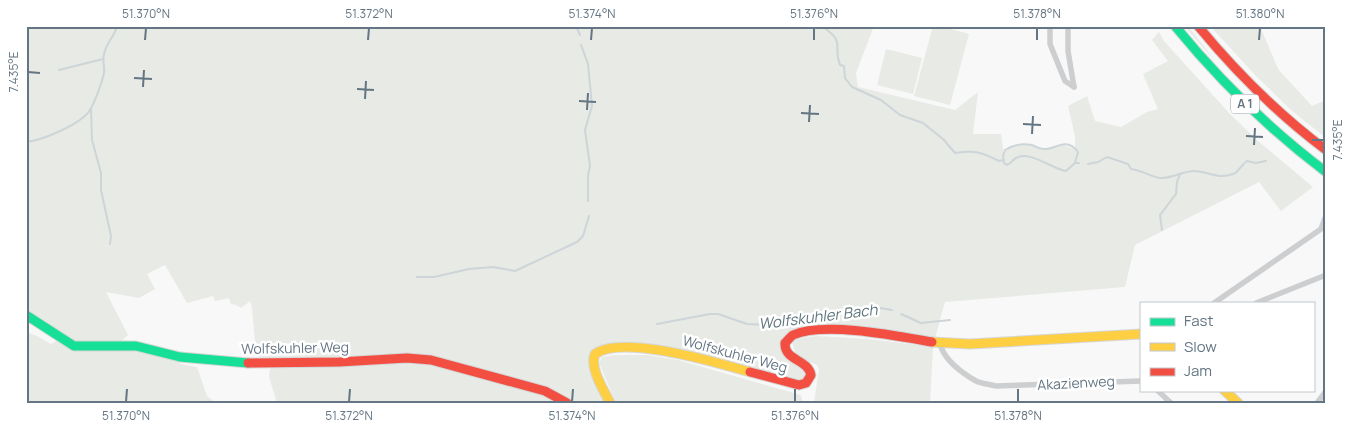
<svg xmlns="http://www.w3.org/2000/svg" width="1352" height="429" font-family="Manrope,sans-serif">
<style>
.green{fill:#e7eae5}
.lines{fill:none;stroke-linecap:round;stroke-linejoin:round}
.stream{stroke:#cdd5d8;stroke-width:2}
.fast-casing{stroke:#d5d6d7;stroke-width:11}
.slow-casing{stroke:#d5d6d7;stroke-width:11}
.jam-casing{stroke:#d5d6d7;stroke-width:11}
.street{stroke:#cdcecf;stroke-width:5.5}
.fast{stroke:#16e098;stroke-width:9}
.slow{stroke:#ffcf43;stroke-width:9}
.jam{stroke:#f24e42;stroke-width:9}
.ticks{fill:none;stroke:#647583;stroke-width:2}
.labels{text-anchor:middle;stroke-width:5;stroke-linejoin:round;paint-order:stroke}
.shield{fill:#fff;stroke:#929ea8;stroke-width:1}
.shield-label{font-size:12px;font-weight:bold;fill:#647583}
.street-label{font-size:14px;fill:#647583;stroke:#fff}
.water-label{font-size:15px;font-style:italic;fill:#5e747c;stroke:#fff}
.neatline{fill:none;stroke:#647583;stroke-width:2}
.ticks-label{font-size:12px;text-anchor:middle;fill:#647583}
</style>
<rect width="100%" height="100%" fill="#f8f8f8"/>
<!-- green -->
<g class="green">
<path d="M26 26H874L856 73 858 87 955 110 978 92 973 134H1001L1004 155 1005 150 1015 145H1031L1042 150 1061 144 1075 149V136L1068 106 1087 96 1095 121 1121 127 1147 112 1158 109 1143 74 1168 61 1152 40 1159 32 1164 41 1229 113 1258 141 1313 187 1281 211 1259 182 1135 245 1125 287 945 302 934 342 877 333 799 334 785 346 808 366 806 383 727 366 633 348 595 354 610 403H277L269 377 270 369 274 367 327 365 326 357H259L256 352 252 308 250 301 241 308 236 305 231 304 229 298 215 301 213 296 187 303 165 265 147 274 155 289 139 298 106 292 128 335 117 345 85 347 26 315Z"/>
<path d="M933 26H940L969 34 950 105 914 96Z"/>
<path d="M1184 26H1188L1217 63Z"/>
<path d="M1210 26H1260L1278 69 1312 106 1326 100V138L1291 110 1257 77Z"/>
<path d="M886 49 922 58 913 94 877 85Z"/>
<path d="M29 333 37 336 51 344 57 341 132 350 179 360 180 364 197 367 207 396 216 403H26V334Z"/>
<path d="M816 336 868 339 933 347 930 403H814L819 369 817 365 796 355 792 342 798 339Z"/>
<path d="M614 355H647L678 360 794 393 801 395 803 403H616L599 363 602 357Z"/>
</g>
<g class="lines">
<!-- stream -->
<g class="stream">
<path d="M576 26 580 35"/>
<path d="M822 26C847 44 832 43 840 65L844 66 845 78 852 87 881 100 900 115 923 123 943 139 955 153C975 150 981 152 999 161L1004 160"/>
<path d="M581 45 588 64 592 106 585 130 590 166 588 175V201"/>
<path d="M59 70 103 59"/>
<path d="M91 109 92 140 101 173V190L111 236 110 244"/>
<path d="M26 142C43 140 73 127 86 115 93 109 102 82 104 73 105 66 102 60 104 54 106 43 115 36 117 26"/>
<path d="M1075 163 1066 171C1052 169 1030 150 1016 158 1012 160 1012 163 1007 165L1004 163 1003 156 1005 150C1013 145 1023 143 1032 145 1037 147 1040 149 1044 149 1055 150 1066 136 1078 152L1075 163H1079"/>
<path d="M1088 164 1098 162 1107 157 1128 164 1131 169C1141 170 1149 176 1160 178 1171 179 1183 171 1194 171 1208 171 1217 180 1233 174 1239 172 1241 165 1247 161L1256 163 1266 161"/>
<path d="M1162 230 1160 215 1176 194 1177 182 1180 174"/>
<path d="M417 277H434L469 269 493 267 515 271 577 242 583 236 589 216"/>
<path d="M901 314 921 323 950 320"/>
<path d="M657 324 710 314H718L747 324 768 325 789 324 808 319 874 307 892 310"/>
</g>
<defs>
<g id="fast">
<path d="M1175 26C1220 81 1269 129 1326 172"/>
<path d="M26 315 74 346H136L180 357 248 363"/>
</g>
<g id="slow">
<path d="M932 342 970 344 1141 334"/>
<path d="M1224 390 1238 403"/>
<path d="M610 403C604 390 589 368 595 354 622 334 718 363 750 372"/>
</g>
<g id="jam">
<path d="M1198 26C1236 72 1278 114 1326 150"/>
<path d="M248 363 339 362 407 358 431 360 545 391 567 403"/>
<path d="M750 372 799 385 806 383 811 375C808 359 784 361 785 343 788 340 790 337 793 335 824 321 898 336 932 342"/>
</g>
</defs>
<!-- fast casing -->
<use href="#fast" class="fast-casing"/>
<!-- slow casing -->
<use href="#slow" class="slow-casing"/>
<!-- jam casing -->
<use href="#jam" class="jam-casing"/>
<!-- street -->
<g class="street">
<path d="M1050 26V44L1065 81 1074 87"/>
<path d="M1068 26V51L1074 87"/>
<path d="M1214 303 1321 229 1325 218"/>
<path d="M1256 303 1326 275"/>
<path d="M940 343C943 359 962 373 976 381 982 384 990 384 996 386L1141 381"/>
<path d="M1157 390 1171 403"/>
<path d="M1317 403 1326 391"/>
</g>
<!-- fast -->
<use href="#fast" class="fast"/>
<!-- slow -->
<use href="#slow" class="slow"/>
<!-- jam -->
<use href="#jam" class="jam"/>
</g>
<!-- ticks -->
<path class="ticks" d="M145 40 146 28M368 40 369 28M591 40 592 28M814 40V28M1037 40V28M1259 40 1260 28M28 72 40 73M134 78 152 79M143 87 144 70M357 89 374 90M365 99 366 81M579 101 596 102M587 110 588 93M801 113 819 114M809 122 810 105M1023 124 1041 125M1032 134 1033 116M1246 136 1263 137M1312 140H1324M1254 145 1255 128M126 402 127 389M349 402 350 389M572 402 573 389M795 402V389M1018 402V389"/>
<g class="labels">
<!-- shield labels -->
<rect class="shield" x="1231" y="94.5" width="28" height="19" rx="4"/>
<g class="shield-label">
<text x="1245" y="108">A 1</text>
</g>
<!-- street labels -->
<g class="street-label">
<text transform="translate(295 348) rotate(-1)" y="5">Wolfskuhler Weg</text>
<text transform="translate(735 354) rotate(15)" y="5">Wolfskuhler Weg</text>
<text transform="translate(1076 383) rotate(-3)" y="5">Akazienweg</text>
</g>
<!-- water labels -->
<g class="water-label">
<text transform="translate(818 317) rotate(-7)" y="5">Wolfskuhler Bach</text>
</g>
</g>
<!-- border -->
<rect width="1352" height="429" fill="none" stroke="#ffffff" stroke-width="55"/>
<!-- legend -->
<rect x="1140" y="302" width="175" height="90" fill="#ffffff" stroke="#c1c8cd"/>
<rect x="1150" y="318" width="25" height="8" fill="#16e098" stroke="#c1c8cd"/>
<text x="1184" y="326" font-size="15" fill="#647583">Fast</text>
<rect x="1150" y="343" width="25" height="8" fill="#ffcf43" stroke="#c1c8cd"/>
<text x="1184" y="352" font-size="15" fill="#647583">Slow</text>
<rect x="1150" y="368" width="25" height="8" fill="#f24e42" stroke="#c1c8cd"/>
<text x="1184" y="376" font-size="15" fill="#647583">Jam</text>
<rect x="28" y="28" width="1296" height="374" class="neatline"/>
<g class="ticks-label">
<text x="146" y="18">51.370°N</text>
<text x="369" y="18">51.372°N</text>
<text x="592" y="18">51.374°N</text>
<text x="814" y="18">51.376°N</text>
<text x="1037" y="18">51.378°N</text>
<text x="1260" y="18">51.380°N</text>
<text transform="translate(14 72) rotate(-90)" y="4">7.435°E</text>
<text transform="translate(1338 140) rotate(-90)" y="4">7.435°E</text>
<text x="126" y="420">51.370°N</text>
<text x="349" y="420">51.372°N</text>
<text x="572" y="420">51.374°N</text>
<text x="795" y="420">51.376°N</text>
<text x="1018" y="420">51.378°N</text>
</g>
</svg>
